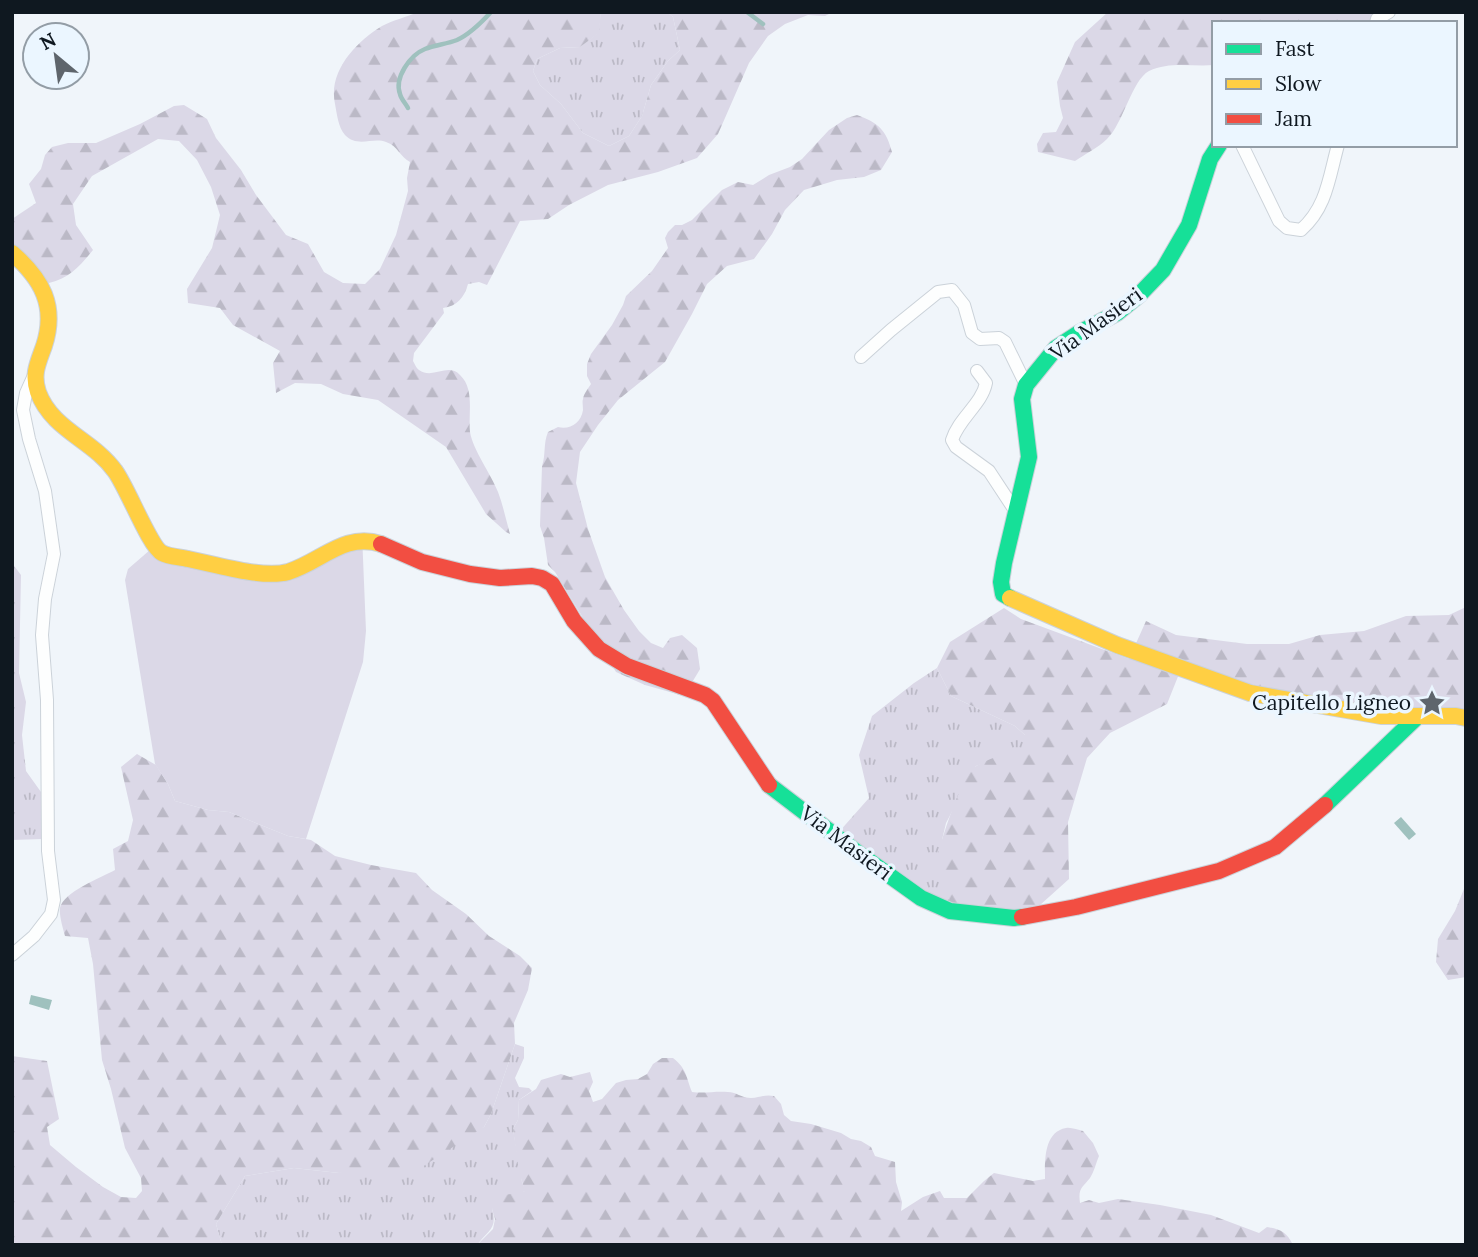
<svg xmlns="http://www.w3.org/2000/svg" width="1478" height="1257" font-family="Lora,serif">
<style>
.grass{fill:url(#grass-tufts)}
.forest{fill:url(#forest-firs)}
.pitch{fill:#dbd8e7}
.water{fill:#9fc1be}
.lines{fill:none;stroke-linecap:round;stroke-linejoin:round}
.stream{stroke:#9fc1be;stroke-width:4.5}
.street-casing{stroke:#cbd2d9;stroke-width:14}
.fast-casing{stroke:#cbd2d9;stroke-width:18}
.slow-casing{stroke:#cbd2d9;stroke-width:18}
.jam-casing{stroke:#cbd2d9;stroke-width:18}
.street{stroke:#fdfefe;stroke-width:12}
.fast{stroke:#16e098;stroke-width:16}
.slow{stroke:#ffcf43;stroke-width:16}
.jam{stroke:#f24e42;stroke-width:16}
.labels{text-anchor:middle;stroke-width:7;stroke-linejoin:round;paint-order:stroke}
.street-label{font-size:21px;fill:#0f1820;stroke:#ebf6ff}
.poi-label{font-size:21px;fill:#0f1820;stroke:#ebf6ff;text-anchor:end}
</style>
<defs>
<pattern id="grass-tufts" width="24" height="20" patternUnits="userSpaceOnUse" patternTransform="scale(1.75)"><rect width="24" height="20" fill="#dbd8e7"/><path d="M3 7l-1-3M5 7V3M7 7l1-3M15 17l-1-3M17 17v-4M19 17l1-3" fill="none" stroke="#bbb9c6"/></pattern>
<pattern id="forest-firs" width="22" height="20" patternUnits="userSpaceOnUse" patternTransform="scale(1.75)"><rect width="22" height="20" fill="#dbd8e7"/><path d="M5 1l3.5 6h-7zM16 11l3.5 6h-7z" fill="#bbb9c6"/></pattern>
</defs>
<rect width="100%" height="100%" fill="#f0f5fa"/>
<!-- grass -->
<g class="grass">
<path d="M601 12H667L673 17 680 50 668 61 651 85 642 116 629 136 609 146 583 133 561 104 540 85 533 71 537 59 560 48 580 47 598 33Z"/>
<path d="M12 563 21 575 19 673 26 702 22 735 26 771 41 792 43 839 12 840Z"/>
<path d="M937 668 951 696 1015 726 1025 735V748L976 766 946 823 942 840 951 905 940 903 838 833 869 798 859 755 872 716 914 683Z"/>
<path d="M515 1044 524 1047V1058L515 1078 519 1087 529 1088 532 1091 519 1100 518 1120 513 1129 522 1182 526 1191 516 1194 492 1209C498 1229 488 1230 477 1245H222L216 1224 245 1176 294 1168 339 1173 484 1127 491 1114Z"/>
</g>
<!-- forest -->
<g class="forest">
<path d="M418 12H601L599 33 580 47 560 48 537 59 533 71 540 85 561 104 583 133 609 146 629 136 642 116 651 85 668 61 680 50 673 17 667 12H833L825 16 808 15 785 24 768 36 749 63 718 134 697 158 658 172 608 185 569 205 548 219 520 221 487 285 479 282 468 284C464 298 457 306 443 308L444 313 414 353 413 361C415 364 416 368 419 370 433 380 448 362 460 375 475 389 468 414 470 432 473 450 491 474 498 492 503 505 506 520 510 534L506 532 486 514 446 447 378 400 343 394 321 384 295 383 276 393 273 363 280 351 233 325 220 308 188 303 187 289 212 248 220 215 211 187 197 160 179 141 158 139 92 176 73 204 76 225 93 250C80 266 70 278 49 283L12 248V219L36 203 29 184 41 169 45 155 52 147 68 143H96L140 124 174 106 184 105 207 119 216 138 241 170 256 195 286 235 308 244 324 272 343 283 365 284 380 269 396 235 408 191 407 178 410 162C400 157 398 146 386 142 373 137 357 148 345 135 338 127 337 114 335 104 328 71 356 42 382 26 393 20 407 17 418 12Z"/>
<path d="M1108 12 1190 14 1199 12H1378L1368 23H1214V65C1192 67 1170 61 1149 71 1132 80 1123 124 1107 139 1098 148 1085 154 1075 161L1038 152 1037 144 1043 133 1056 132 1063 118 1060 106 1057 82 1075 42Z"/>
<path d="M857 115C879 123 886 130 892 152L881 170 864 177 837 180 804 190 785 210 772 234 754 259 727 266 707 284 692 314 665 362 618 400 598 425 580 452 576 483 588 529 605 577 624 610 639 631 651 643 663 648 670 638 682 635 697 648 700 669 684 696 645 685 616 672 555 572 548 565 544 538 540 526 542 466C546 455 543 444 548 432L558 427C570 430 581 423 583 410 583 406 582 402 583 399 584 393 588 389 591 384L587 376V364L591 354 612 325 623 305 626 296 652 271 668 248 665 238 668 232 675 225H682L692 220 722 190 738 182 753 185 769 175 790 167 802 159 829 130 847 118Z"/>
<path d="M1466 607V723L1179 674 1167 704 1110 733 1087 758 1068 822 1069 879 1030 914 958 919 934 866C941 844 960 775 978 765 992 757 1010 753 1025 747V735L1015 726 951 696 937 668 950 642 1004 608 1021 619 1129 659 1146 621 1176 635 1247 644H1289L1320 635 1364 631 1406 616 1449 615Z"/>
<path d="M137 754 156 765 168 784 175 801 208 810 229 812 288 836 311 840 335 856 371 865 416 873 432 890 466 914 489 936 520 956 532 968 528 990 514 1023 515 1044 491 1114 484 1127 419 1169 339 1173 294 1168 245 1176 216 1224 222 1245H12V1056L47 1061 59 1119 47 1127 50 1145 76 1167 103 1187 121 1197 136 1198 142 1191 141 1178 125 1148 111 1089 102 1060 93 964 88 938 65 936C63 928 59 916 60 908 63 892 102 877 115 870L113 849 128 841 133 820 121 767Z"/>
<path d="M1466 884V977L1448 980 1436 962 1438 939 1455 911Z"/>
<path d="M662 1058H673C687 1069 686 1077 692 1092 706 1094 720 1090 734 1093 740 1095 744 1098 751 1098 760 1098 764 1094 774 1096L781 1104 784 1115 791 1121 811 1124 841 1133 851 1139 861 1141 871 1147 875 1156 895 1162 896 1182 902 1202 901 1211 923 1197 940 1191 944 1198H967L984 1181 994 1173 1033 1181 1045 1179C1045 1163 1043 1132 1066 1128 1071 1127 1078 1130 1083 1131L1093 1143 1099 1156C1096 1163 1094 1172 1090 1178 1082 1188 1078 1188 1080 1203L1089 1200 1099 1203 1118 1199 1160 1205 1211 1215 1259 1233 1267 1227C1280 1229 1287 1232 1293 1245H477L493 1229 495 1219 492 1209 496 1200 505 1195 525 1191 519 1172 513 1129 518 1120 519 1100 536 1089 541 1080 561 1074 570 1077 590 1072 593 1082 589 1091 593 1102 602 1099 616 1083 626 1080 638 1079 647 1074 653 1064Z"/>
</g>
<!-- pitch -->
<path class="pitch" d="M362 534 366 631 363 662 306 839 288 836 229 812 208 810 175 801 168 784 155 764 125 580 128 569 158 543 169 550 269 569 295 562Z"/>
<!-- water -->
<g class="water">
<path d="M1401 817 1416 834 1409 840 1394 823Z"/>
<path d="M31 995 52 1000 49 1010 29 1004Z"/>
</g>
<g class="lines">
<!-- stream -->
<g class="stream">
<path d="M747 12 763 24"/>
<path d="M408 108C406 104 401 99 400 94 394 78 410 55 425 49 435 45 447 44 457 40 470 34 481 23 491 12"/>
</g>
<defs>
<g id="street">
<path d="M1376 23 1377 19 1389 12"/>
<path d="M1242 145 1279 221 1287 228 1301 230C1327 207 1329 177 1338 145"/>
<path d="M861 357 891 330 938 292 952 290 964 305 972 333 980 339 999 338 1005 342 1026 385"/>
<path d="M977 371 986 383C982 404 959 418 952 440L956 447 989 471 1016 512"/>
<path d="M12 955 34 936 51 914 54 900 48 851 47 700 42 635 45 599 54 554 45 491 29 439 23 410 26 393 35 373"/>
</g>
<g id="fast">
<path d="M1010 598 1003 594 1001 582 1004 563 1029 457 1022 399 1026 385 1056 348 1079 333 1117 313 1139 295 1163 270 1189 225 1210 159 1219 145"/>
<path d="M769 785 858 853 921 898 950 911 1014 918 1022 917"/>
<path d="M1325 805 1418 716"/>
</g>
<g id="slow">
<path d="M12 253C42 279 57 306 44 346 38 363 32 374 38 392 52 430 93 440 115 471 127 487 150 547 162 553 169 557 181 557 188 559 214 564 262 579 288 572 321 562 344 532 381 544"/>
<path d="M1010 598 1117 645 1250 693 1381 716H1456L1466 718"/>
</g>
<g id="jam">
<path d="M381 544 422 562 470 574 500 578 532 576 542 578 552 584 574 621 599 649 627 666 705 695 713 701 769 785"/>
<path d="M1022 917 1076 907 1219 871 1275 847 1325 805"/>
</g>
</defs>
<!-- street casing -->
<use href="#street" class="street-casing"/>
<!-- fast casing -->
<use href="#fast" class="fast-casing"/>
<!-- slow casing -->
<use href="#slow" class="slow-casing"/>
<!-- jam casing -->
<use href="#jam" class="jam-casing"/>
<!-- street -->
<use href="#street" class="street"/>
<!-- fast -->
<use href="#fast" class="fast"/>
<!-- slow -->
<use href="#slow" class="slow"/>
<!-- jam -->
<use href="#jam" class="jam"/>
</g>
<!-- icons -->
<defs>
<symbol id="sight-bare" viewBox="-9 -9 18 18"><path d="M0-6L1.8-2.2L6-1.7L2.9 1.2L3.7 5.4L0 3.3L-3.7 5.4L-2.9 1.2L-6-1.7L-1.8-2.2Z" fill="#5e656c" stroke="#ebf6ff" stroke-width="2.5" paint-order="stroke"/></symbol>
</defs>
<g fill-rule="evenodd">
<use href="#sight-bare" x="1413" y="684" width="38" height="38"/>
</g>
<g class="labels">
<!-- street labels -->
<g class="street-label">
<text transform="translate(1096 324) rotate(-36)" y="7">Via Masieri</text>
<text transform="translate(846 843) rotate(37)" y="7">Via Masieri</text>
</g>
<!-- poi labels -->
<g class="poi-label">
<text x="1411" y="710">Capitello Ligneo</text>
</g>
</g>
<!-- border -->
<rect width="1478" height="1257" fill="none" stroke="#0f1820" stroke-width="28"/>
<!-- legend -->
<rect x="1212" y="21" width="245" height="126" fill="#ebf6ff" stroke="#939da6" stroke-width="2"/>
<rect x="1226" y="44" width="35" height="10" fill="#16e098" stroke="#939da6" stroke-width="2"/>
<text x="1275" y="56" font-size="21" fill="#0f1820">Fast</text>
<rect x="1226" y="79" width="35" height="10" fill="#ffcf43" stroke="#939da6" stroke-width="2"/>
<text x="1275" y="91" font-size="21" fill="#0f1820">Slow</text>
<rect x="1226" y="114" width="35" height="10" fill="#f24e42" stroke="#939da6" stroke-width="2"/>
<text x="1275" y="126" font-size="21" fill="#0f1820">Jam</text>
<!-- north arrow -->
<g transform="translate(56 56) rotate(331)"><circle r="33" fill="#ebf6ff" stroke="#939da6" stroke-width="2"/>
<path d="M0-5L12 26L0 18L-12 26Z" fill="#5e656c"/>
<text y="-10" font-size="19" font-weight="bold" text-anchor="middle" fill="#0f1820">N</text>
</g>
</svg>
